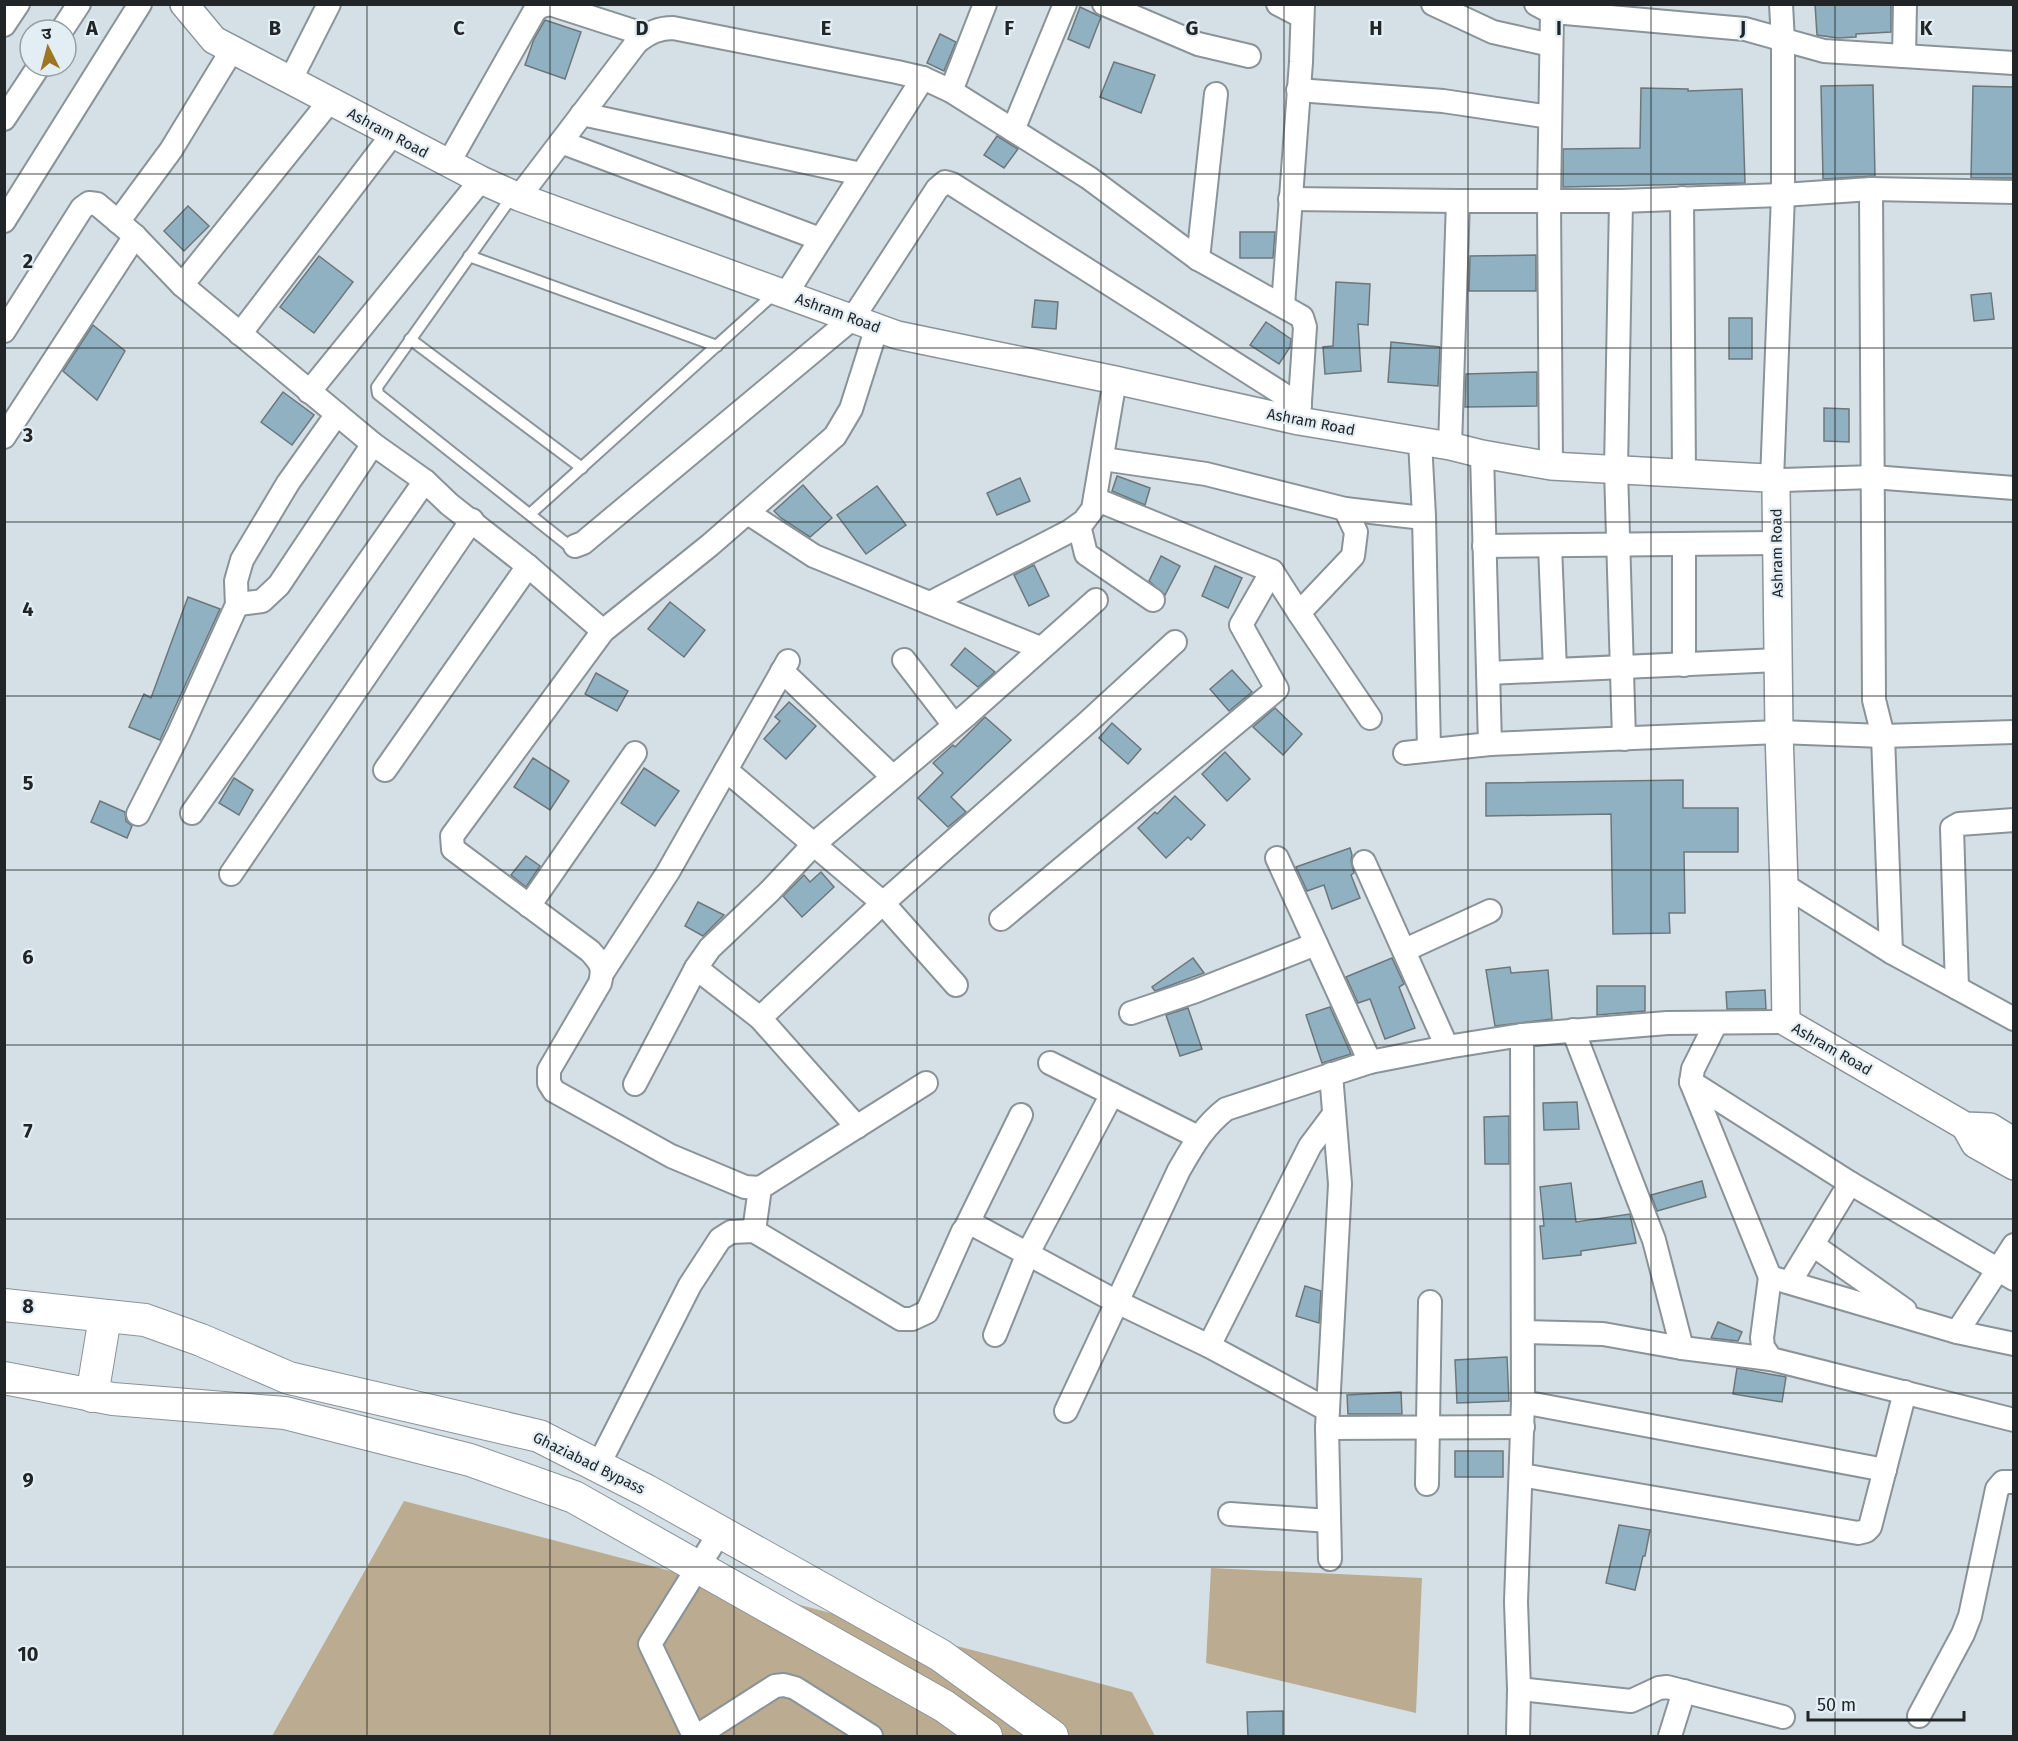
<svg xmlns="http://www.w3.org/2000/svg" width="2018" height="1741" font-family="'Fira Sans','Noto Sans Devanagari',sans-serif">
<style>
.green{fill:#bbab90}
.building{fill:#90b1c1;stroke:#6d777b;stroke-width:1.5}
.lines{fill:none;stroke-linecap:round;stroke-linejoin:round}
.service-casing{stroke:#899398;stroke-width:14}
.minor-casing{stroke:#899398;stroke-width:26}
.tertiary-casing{stroke:#899398;stroke-width:30}
.secondary-casing{stroke:#899398;stroke-width:34}
.service{stroke:#fff;stroke-width:10}
.minor{stroke:#fff;stroke-width:22}
.tertiary{stroke:#fff;stroke-width:27}
.secondary{stroke:#fff;stroke-width:32}
.grid{fill:none;stroke:#212527;stroke-width:1.5;stroke-opacity:0.55}
.labels{text-anchor:middle;stroke-width:4.5;stroke-linejoin:round;paint-order:stroke}
.street-label{font-size:15px;fill:#212527;stroke:#e2eef3}
.grid-label{font-size:20px;text-anchor:middle;font-weight:bold;fill:#212527;stroke:#e2eef3;stroke-width:4.5;stroke-linejoin:round;paint-order:stroke}
</style>
<rect width="100%" height="100%" fill="#d5e0e6"/>
<!-- green -->
<g class="green">
<path d="M404 1501 1132 1692 1155 1736H272Z"/>
<path d="M1211 1568 1422 1578 1416 1713 1206 1663Z"/>
</g>
<!-- building -->
<g class="building">
<path d="M1815 4H1891V32L1856 34V37L1838 38 1817 35Z"/>
<path d="M1080 7 1101 17 1089 48 1068 39Z"/>
<path d="M545 20 581 32 565 79 525 65 534 39Z"/>
<path d="M940 34 956 42 944 71 927 63Z"/>
<path d="M1114 62 1155 75 1141 113 1100 97Z"/>
<path d="M1873 85 1875 176 1823 179 1821 86Z"/>
<path d="M1973 86 2013 87V178H1971Z"/>
<path d="M1641 88 1688 89V91L1742 89 1745 183 1563 187V149L1640 148Z"/>
<path d="M997 136 1018 149 1004 168 984 155Z"/>
<path d="M188 206 209 226 184 251 164 231Z"/>
<path d="M1240 232H1275L1273 258H1240Z"/>
<path d="M1536 255V291H1469L1470 256Z"/>
<path d="M319 256 353 282 314 333 280 307Z"/>
<path d="M1336 282 1370 284 1368 325 1358 324 1361 371 1325 374 1323 347 1333 346Z"/>
<path d="M1991 293 1994 319 1974 321 1971 295Z"/>
<path d="M1035 300 1058 302 1056 329 1032 327Z"/>
<rect x="1729" y="318" width="23" height="41"/>
<path d="M1266 322 1291 339 1290 347 1279 364 1250 345Z"/>
<path d="M93 325 125 351 97 400 63 371Z"/>
<path d="M1391 342 1440 347 1438 386 1388 382Z"/>
<path d="M1537 372V406L1465 407 1466 374Z"/>
<path d="M283 392 314 415 292 445 261 422Z"/>
<path d="M1824 408 1849 409V442L1824 441Z"/>
<path d="M1117 476 1150 488 1145 505 1112 491Z"/>
<path d="M1020 478 1030 501 997 515 987 493Z"/>
<path d="M803 485 832 518 810 537 781 518 774 511Z"/>
<path d="M877 486 906 525 866 554 837 515Z"/>
<path d="M1161 556 1180 566 1165 595 1149 581Z"/>
<path d="M1034 565 1049 596 1029 606 1014 575Z"/>
<path d="M1215 566 1242 578 1228 608 1202 596Z"/>
<path d="M188 597 220 609 160 740 129 727 144 694 151 698Z"/>
<path d="M670 602 705 630 684 657 648 629Z"/>
<path d="M965 648 995 672 978 687 951 665Z"/>
<path d="M1232 670 1252 692 1229 711 1210 689Z"/>
<path d="M596 673 628 691 617 711 585 694Z"/>
<path d="M789 702 816 726 786 759 764 739 780 721 775 717Z"/>
<path d="M1275 708 1302 734 1283 755 1253 727Z"/>
<path d="M985 717 1011 740 951 797 966 812 948 827 918 798 943 773 933 763 953 745 955 747Z"/>
<path d="M1112 723 1141 749 1128 764 1099 738Z"/>
<path d="M1225 752 1250 779 1227 801 1202 774Z"/>
<path d="M533 758 569 781 550 810 514 787Z"/>
<path d="M644 768 679 791 655 826 621 803Z"/>
<path d="M234 778 253 790 239 815 219 803Z"/>
<path d="M1683 780V808H1738V852H1684L1685 913H1669L1670 933 1613 934 1611 814 1486 816V783Z"/>
<path d="M1175 796 1205 825 1191 840 1188 837 1166 858 1138 828 1155 812 1157 814Z"/>
<path d="M100 801 125 812 126 821 132 826 127 838 91 822Z"/>
<path d="M1350 848 1352 855 1351 861 1354 873 1351 875 1360 898 1332 909 1324 885 1307 891 1296 867Z"/>
<path d="M526 856 540 866 526 887 511 875Z"/>
<path d="M821 872 834 887 802 917 783 896 804 875 810 882Z"/>
<path d="M698 902 724 915 703 936 685 926Z"/>
<path d="M1193 958 1204 973 1155 991 1152 987Z"/>
<path d="M1392 958 1404 984 1399 987 1415 1028 1385 1039 1370 999 1358 1003 1346 977Z"/>
<path d="M1510 967 1511 973 1548 970 1552 1019 1495 1026 1486 970Z"/>
<path d="M1597 986H1645V1011L1597 1015Z"/>
<path d="M1765 990 1766 1009H1727L1726 992Z"/>
<path d="M1330 1007 1351 1054 1322 1063 1306 1015Z"/>
<path d="M1188 1008 1202 1049 1180 1056 1166 1015Z"/>
<path d="M1577 1102 1579 1129 1544 1130 1543 1103Z"/>
<path d="M1509 1116V1164H1485L1484 1117Z"/>
<path d="M1702 1181 1706 1197 1657 1211 1651 1195Z"/>
<path d="M1571 1183 1576 1222 1630 1214 1636 1243 1581 1251V1255L1543 1259 1540 1226H1544L1540 1187Z"/>
<path d="M1305 1286 1321 1291 1319 1323 1296 1316Z"/>
<path d="M1718 1322 1742 1332 1738 1341 1711 1338Z"/>
<path d="M1507 1357 1509 1401 1457 1403 1455 1360Z"/>
<path d="M1737 1368 1786 1377 1782 1402 1733 1394Z"/>
<path d="M1401 1392 1402 1414H1348L1347 1395Z"/>
<rect x="1455" y="1451" width="48" height="26"/>
<path d="M1619 1525 1650 1530 1645 1556H1643L1635 1590 1606 1583Z"/>
<path d="M1283 1711V1737H1248L1247 1712Z"/>
</g>
<g class="lines">
<defs>
<g id="service">
<path d="M513 195 377 387 378 394 568 545 575 546"/>
<path d="M469 256 717 346"/>
<path d="M410 339 582 468"/>
<path d="M530 514 775 293"/>
</g>
<g id="minor">
<path d="M550 4 646 35"/>
<path d="M985 4 951 91 1089 178 1198 259 1302 317 1305 327 1299 416"/>
<path d="M1104 4 1198 44 1249 56"/>
<path d="M1278 4 1301 16"/>
<path d="M1433 4 1493 32 1551 45"/>
<path d="M1536 4 1549 11 1565 13 1745 29 1824 51 2014 63"/>
<path d="M4 25 18 4"/>
<path d="M62 30 79 4"/>
<path d="M1904 56 1905 4"/>
<path d="M290 81 329 4"/>
<path d="M1298 90 1443 101 1550 117"/>
<path d="M582 114 861 174"/>
<path d="M4 119 39 66"/>
<path d="M1013 130 1065 4"/>
<path d="M561 142 820 239"/>
<path d="M448 164 534 12 539 7 550 4"/>
<path d="M1871 189 1874 700 1883 736 1891 952"/>
<path d="M519 197 637 42C649 33 658 28 673 28L897 72 923 78 951 91"/>
<path d="M1682 198 1684 473"/>
<path d="M1290 199 1458 201H1621L1783 195 1871 189 2014 192"/>
<path d="M1621 201 1616 469 1624 739"/>
<path d="M4 221 140 4"/>
<path d="M118 222 171 150 232 50"/>
<path d="M1198 259 1216 94"/>
<path d="M182 285 329 102"/>
<path d="M786 294 923 78"/>
<path d="M1283 306 1301 62 1303 4"/>
<path d="M877 327 851 409 835 436 710 545 603 631 452 836 453 849 590 951C601 963 604 967 600 983L549 1070V1083L554 1091 671 1156 745 1187 760 1188 926 1083"/>
<path d="M4 331 82 208 89 203 97 204 135 236 182 285 373 444 425 481 449 504 528 566 603 631"/>
<path d="M240 334 392 135"/>
<path d="M309 392 481 180"/>
<path d="M4 437 135 236"/>
<path d="M1420 441 1424 516 1429 750"/>
<path d="M1450 446 1458 201"/>
<path d="M1482 454 1490 744"/>
<path d="M1103 459 1206 474 1345 509 1356 532 1353 556 1299 613 1370 718"/>
<path d="M1551 466 1549 200 1552 11"/>
<path d="M1772 480 1783 195V41L1781 4"/>
<path d="M1774 482 1783 480 1873 477 2014 488"/>
<path d="M1095 499 1272 571 1299 613"/>
<path d="M1345 509 1423 518"/>
<path d="M748 513 814 556 1040 648"/>
<path d="M1079 525 1086 554 1153 600"/>
<path d="M1684 544V665"/>
<path d="M575 546 583 543 853 318 937 189 945 182 952 184 1300 405"/>
<path d="M1484 546 1777 543"/>
<path d="M1550 546 1555 670"/>
<path d="M930 603 1070 531 1084 521 1093 509 1115 380"/>
<path d="M237 606 236 581 242 560 288 483 337 414"/>
<path d="M904 660 954 725"/>
<path d="M782 671 893 777"/>
<path d="M1488 673 1778 660"/>
<path d="M1405 753 1490 744 1779 732 1883 736 2014 732"/>
<path d="M385 770 528 566"/>
<path d="M726 770 883 903 956 985"/>
<path d="M192 813 425 481"/>
<path d="M138 814 178 735 235 609 239 604 262 601 279 585 373 444"/>
<path d="M1277 858 1370 1062"/>
<path d="M1364 862 1447 1047"/>
<path d="M231 874 472 520"/>
<path d="M1784 885 1891 952 2014 1019"/>
<path d="M529 906 635 753"/>
<path d="M1001 919 1277 689 1241 625 1272 571"/>
<path d="M1405 950 1490 911"/>
<path d="M696 968 760 1018 857 1127"/>
<path d="M603 972 668 872 788 661"/>
<path d="M1957 988 1952 828 1959 824 2014 820"/>
<path d="M1131 1013 1196 991 1316 944"/>
<path d="M760 1018 883 903 1088 722 1175 642"/>
<path d="M1716 1023 1693 1069 1691 1082 1770 1277 1957 1332 2014 1344"/>
<path d="M1573 1030 1654 1240 1682 1348"/>
<path d="M1050 1063 1112 1094"/>
<path d="M1691 1082 1850 1183 2014 1279"/>
<path d="M635 1084 696 968 710 948 769 892 814 844 968 714 1096 600"/>
<path d="M966 1227 1021 1115"/>
<path d="M754 1231 760 1188"/>
<path d="M1813 1245 1905 1310"/>
<path d="M1770 1277 1762 1338 1763 1347 1771 1359 2014 1420"/>
<path d="M1790 1282 1850 1183"/>
<path d="M1523 1332 1603 1334 1682 1348 1771 1359"/>
<path d="M1957 1332 2014 1245"/>
<path d="M995 1335 1028 1253 1112 1094 1198 1137"/>
<path d="M1209 1346 1310 1146 1334 1114"/>
<path d="M1523 1402 1885 1470"/>
<path d="M1066 1411 1179 1170C1193 1146 1204 1126 1226 1109L1370 1062 1447 1047 1522 1035 1667 1023 1786 1022"/>
<path d="M1327 1428 1523 1427"/>
<path d="M598 1466 690 1285 720 1239 731 1232 754 1231 901 1319H912L927 1312 963 1231 970 1225 976 1226 1117 1302 1209 1346 1328 1410"/>
<path d="M1521 1475 1858 1533 1866 1531 1870 1527 1905 1392"/>
<path d="M1427 1484 1430 1302"/>
<path d="M1230 1514 1329 1521"/>
<path d="M1330 1559 1327 1428 1340 1184 1331 1074"/>
<path d="M1519 1689 1631 1701 1659 1688 1667 1687 1783 1717"/>
<path d="M1919 1716 1963 1634 1970 1616 1997 1489 2003 1482H2014"/>
<path d="M694 1736 650 1644 720 1532"/>
<path d="M697 1736 775 1686 784 1685 795 1688 871 1736"/>
<path d="M1518 1736 1519 1689 1516 1602 1523 1402 1522 1035"/>
<path d="M1670 1736 1684 1691"/>
</g>
<g id="tertiary">
<path d="M184 4 214 40 481 180 519 197 897 335 1115 380 1299 421 1450 446 1482 454 1551 466 1767 478C1774 480 1775 483 1776 490L1779 732 1784 885 1786 1022 1965 1126 1990 1127 2014 1142"/>
<path d="M1965 1126 1975 1144 2014 1166"/>
</g>
<g id="secondary">
<path d="M4 1305 145 1320 201 1340 289 1378 539 1436 647 1491 940 1655 1052 1736"/>
<path d="M4 1378 113 1399 285 1413 470 1460 574 1497 944 1706 986 1736"/>
<path d="M92 1396 105 1317"/>
</g>
</defs>
<!-- service casing -->
<use href="#service" class="service-casing"/>
<!-- minor casing -->
<use href="#minor" class="minor-casing"/>
<!-- tertiary casing -->
<use href="#tertiary" class="tertiary-casing"/>
<!-- secondary casing -->
<use href="#secondary" class="secondary-casing"/>
<!-- service -->
<use href="#service" class="service"/>
<!-- minor -->
<use href="#minor" class="minor"/>
<!-- tertiary -->
<use href="#tertiary" class="tertiary"/>
<!-- secondary -->
<use href="#secondary" class="secondary"/>
</g>
<!-- grid -->
<path class="grid" d="M183 4V1736M367 4V1736M550 4V1736M734 4V1736M917 4V1736M1101 4V1736M1284 4V1736M1468 4V1736M1651 4V1736M1835 4V1736M4 174H2014M4 348H2014M4 522H2014M4 696H2014M4 870H2014M4 1045H2014M4 1219H2014M4 1393H2014M4 1567H2014"/>
<g class="labels">
<!-- street labels -->
<g class="street-label">
<text transform="translate(388 133) rotate(28)" y="5">Ashram Road</text>
<text transform="translate(838 313) rotate(20)" y="5">Ashram Road</text>
<text transform="translate(1311 422) rotate(11)" y="5">Ashram Road</text>
<text transform="translate(1777 553) rotate(-91)" y="5">Ashram Road</text>
<text transform="translate(1832 1049) rotate(30)" y="5">Ashram Road</text>
<text transform="translate(589 1463) rotate(26)" y="5">Ghaziabad Bypass</text>
</g>
</g>
<g class="grid-label">
<text x="92" y="35">A</text>
<text x="275" y="35">B</text>
<text x="459" y="35">C</text>
<text x="642" y="35">D</text>
<text x="826" y="35">E</text>
<text x="1009" y="35">F</text>
<text x="1192" y="35">G</text>
<text x="1376" y="35">H</text>
<text x="1559" y="35">I</text>
<text x="1743" y="35">J</text>
<text x="1926" y="35">K</text>
<text x="28" y="268">2</text>
<text x="28" y="442">3</text>
<text x="28" y="616">4</text>
<text x="28" y="790">5</text>
<text x="28" y="964">6</text>
<text x="28" y="1138">7</text>
<text x="28" y="1313">8</text>
<text x="28" y="1487">9</text>
<text x="28" y="1661">10</text>
</g>
<!-- border -->
<rect width="2018" height="1741" fill="none" stroke="#212527" stroke-width="12"/>
<!-- north arrow -->
<g transform="translate(48 48) rotate(354)"><circle r="28" fill="#e2eef3" stroke="#959ea1" stroke-width="1.5"/>
<path d="M0-4.5L10 22L0 15L-10 22Z" fill="#9e7523"/>
<text y="-9" font-size="16" font-weight="bold" text-anchor="middle" fill="#212527">उ</text>
</g>
<!-- scale -->
<path d="M1808 1711v9h156v-9" fill="none" stroke="#212527" stroke-width="3"/>
<text x="1817" y="1711" font-size="18" fill="#212527" stroke="#e2eef3" stroke-width="4.5" paint-order="stroke">50 m</text>
</svg>
